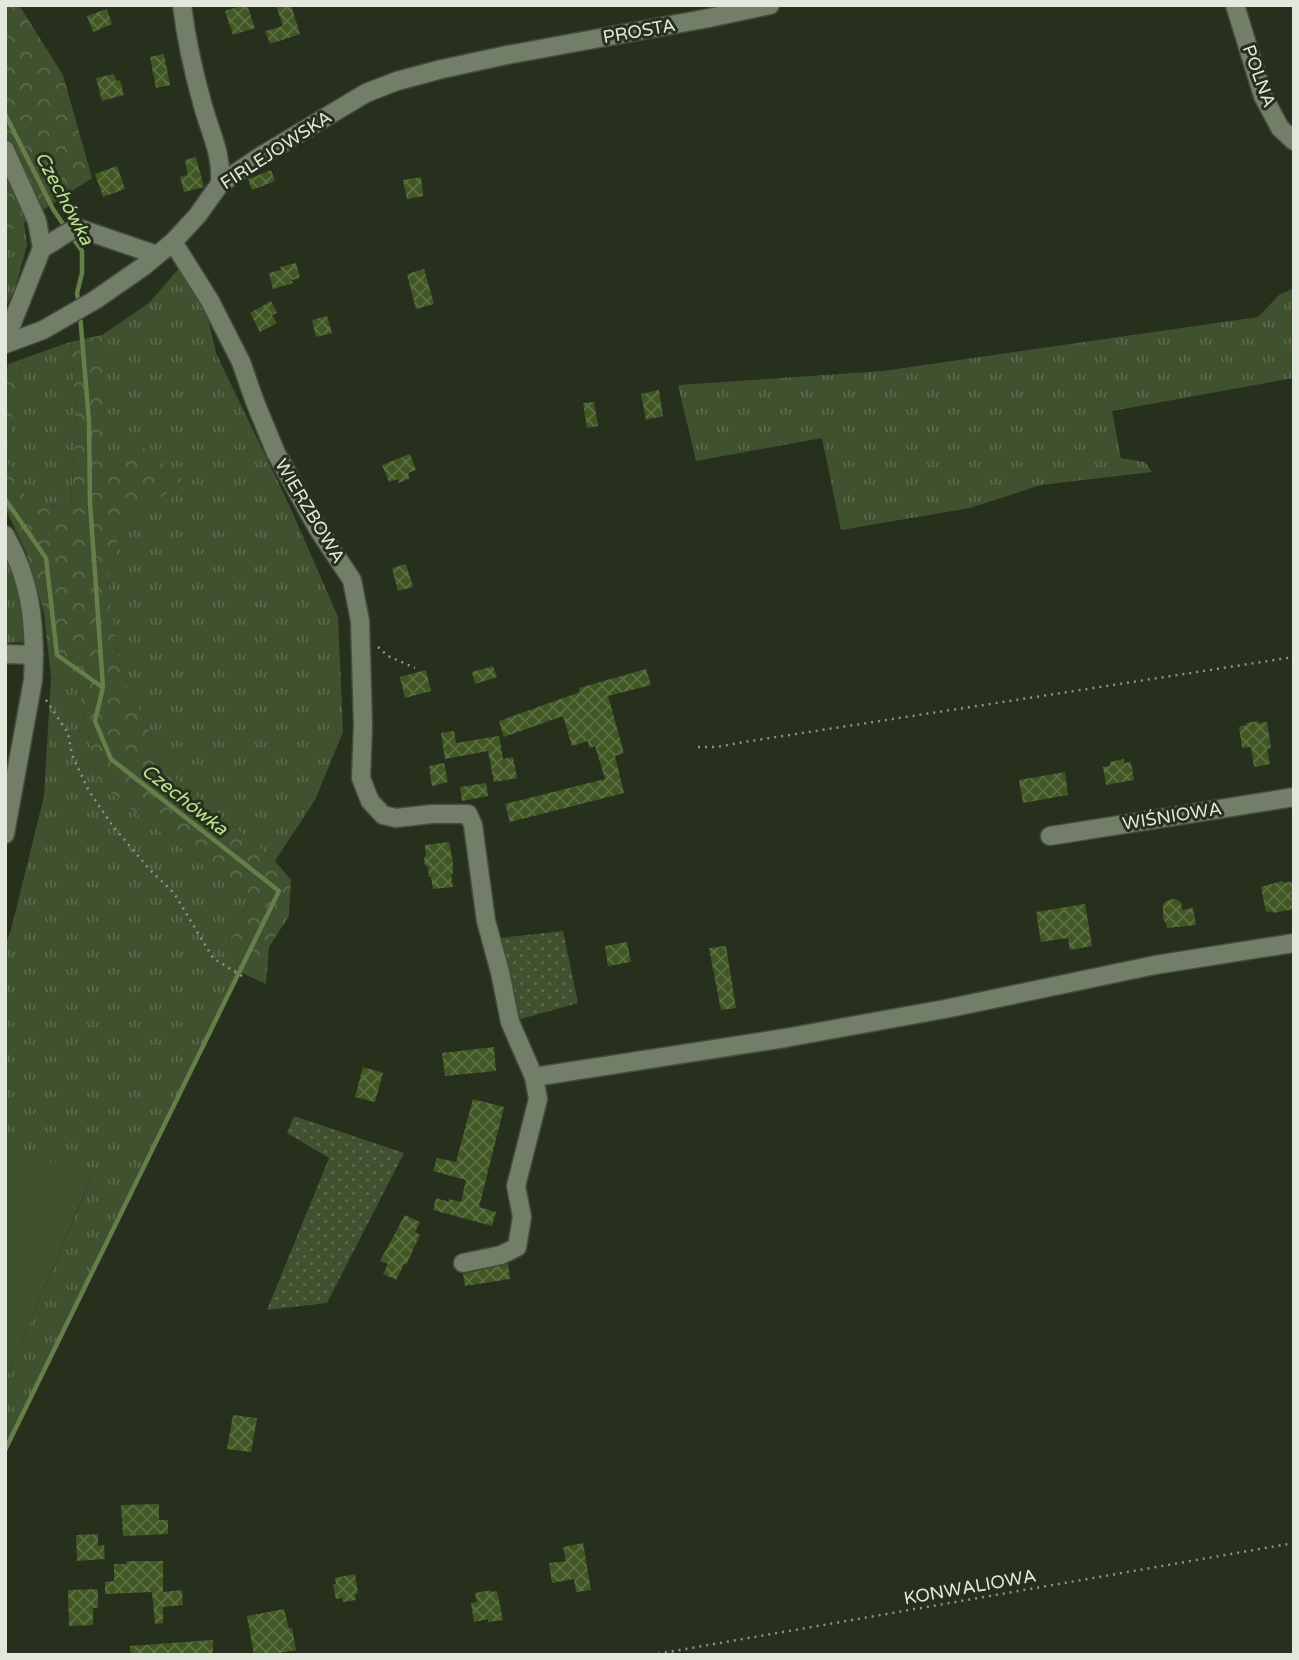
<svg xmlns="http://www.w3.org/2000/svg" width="1299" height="1660" font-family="'Varela Round',sans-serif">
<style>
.grass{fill:url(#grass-tufts)}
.forest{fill:url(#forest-crowns)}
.garden{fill:url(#garden-dots)}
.pitch{fill:#40512f}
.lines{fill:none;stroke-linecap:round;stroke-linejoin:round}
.stream{stroke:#667f4a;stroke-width:4.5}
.building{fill:url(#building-cross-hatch)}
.minor-casing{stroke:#444d3c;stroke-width:21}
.path{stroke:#8c9485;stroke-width:2.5;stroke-dasharray:2 5;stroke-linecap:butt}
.minor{stroke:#727e67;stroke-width:18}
.labels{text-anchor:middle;stroke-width:6;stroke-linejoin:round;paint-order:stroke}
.street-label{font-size:18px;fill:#e2e8dc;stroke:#26301d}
.water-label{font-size:19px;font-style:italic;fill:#bce393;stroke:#26301d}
</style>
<defs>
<pattern id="grass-tufts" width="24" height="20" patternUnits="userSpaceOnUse" patternTransform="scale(1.75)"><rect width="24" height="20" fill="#40512f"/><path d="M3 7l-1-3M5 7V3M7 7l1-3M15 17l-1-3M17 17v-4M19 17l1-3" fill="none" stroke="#5b6a4d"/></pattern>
<pattern id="forest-crowns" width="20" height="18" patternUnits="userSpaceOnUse" patternTransform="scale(1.75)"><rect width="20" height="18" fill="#40512f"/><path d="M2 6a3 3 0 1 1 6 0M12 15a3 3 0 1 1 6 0" fill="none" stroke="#5b6a4d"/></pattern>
<pattern id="garden-dots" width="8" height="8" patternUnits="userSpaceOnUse" patternTransform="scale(1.75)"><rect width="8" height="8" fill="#40512f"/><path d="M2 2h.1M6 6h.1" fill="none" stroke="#5b6a4d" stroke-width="1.8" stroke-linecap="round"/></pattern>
<pattern id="building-cross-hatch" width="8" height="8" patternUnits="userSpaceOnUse" patternTransform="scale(1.75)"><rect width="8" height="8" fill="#415824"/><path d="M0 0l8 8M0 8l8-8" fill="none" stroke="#5c7043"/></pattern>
</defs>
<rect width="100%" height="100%" fill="#26301d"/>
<!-- grass -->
<g class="grass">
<path d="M24 222 27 245 14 292 5 307V231L9 232Z"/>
<path d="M181 266 205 305 216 353 291 509 338 617 343 732 315 800 275 861 174 777 121 676 108 580 121 528 184 480 108 455 102 378V335L149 303Z"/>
<path d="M1294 288V378L1112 411 1121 458 1145 462 1152 472 1041 485 970 508 841 530 822 438 696 461 678 385 883 371 1258 317 1279 295Z"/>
<path d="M70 342 76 410 71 505 36 508 18 486 6 458 22 359Z"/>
<path d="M5 553 16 576 28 642 5 643Z"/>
<path d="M51 677 79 690 98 783 249 900 229 943 240 972 5 1450V1381L91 1179 5 1142V945L11 930 44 796Z"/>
</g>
<!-- forest -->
<g class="forest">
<path d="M5 5H19L63 75 92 178 9 232 5 231Z"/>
<path d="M102 335V378L108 455 140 445 184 480 121 528 108 580 121 676 174 777 275 861 291 880 289 916 269 947 266 984 240 972 229 943 249 900 98 783 79 690 51 677 44 613 26 552 5 508V382L8 364 22 359 6 458 18 486 36 508 71 505 76 410 70 342Z"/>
</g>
<!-- garden -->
<g class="garden">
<path d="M563 931 578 1003 510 1022 491 939Z"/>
<path d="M294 1116 404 1153 327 1303 267 1310 329 1158 287 1133Z"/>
</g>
<!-- pitch -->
<path class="pitch" d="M5 1142 91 1178 5 1381Z"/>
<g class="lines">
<!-- stream -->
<g class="stream">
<path d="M5 114 53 209 65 227"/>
<path d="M70 234 82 251V273L77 293 79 306"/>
<path d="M5 499 46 558 57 655 102 687"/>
<path d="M5 1450 279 891 111 759 95 721 103 687 90 503 89 422 80 314"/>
</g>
</g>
<!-- building -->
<g class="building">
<path d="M243 5H247L255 28 233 35 225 11Z"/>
<path d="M276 5H291L300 34 270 44 265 31 283 26Z"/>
<path d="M107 9 112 24 93 32 87 16Z"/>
<path d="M164 54 170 85 156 88 150 57Z"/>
<path d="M114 74 116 81 120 80 124 95 102 101 96 78Z"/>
<path d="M196 157 204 187 184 192 180 177 188 175 185 160Z"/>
<path d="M117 166 125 189 103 197 95 174Z"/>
<path d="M271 170 275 181 252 190 248 179Z"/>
<path d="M421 177 423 196 407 199 403 180Z"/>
<path d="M296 263 300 278 292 280 293 283 273 289 269 273 281 270 280 267Z"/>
<path d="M424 269 434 304 416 309 407 274Z"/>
<path d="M271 301 277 313 272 315 277 323 260 332 250 313Z"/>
<path d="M327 316 332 333 316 337 312 320Z"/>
<path d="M659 390 663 416 646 420 641 394Z"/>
<path d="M594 402 598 426 587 428 583 403Z"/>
<path d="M410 454 416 470 408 473 410 478 399 483 398 479 389 482 382 465Z"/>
<path d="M406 564 413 587 398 591 392 568Z"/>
<path d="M493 666 497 677 475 684 472 672Z"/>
<path d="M646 669 651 685 608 696 624 753 615 756 624 793 510 822 505 804 605 779 595 746 589 748 588 741 572 746 563 716 504 737 499 721 580 692 579 688Z"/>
<path d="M426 670 431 691 405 698 400 677Z"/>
<path d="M1258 721V723L1267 722 1271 748 1267 749 1270 764 1254 767 1251 747 1242 748 1239 727 1247 725 1246 723Z"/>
<path d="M454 731 456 743 499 736 503 759 513 757 517 778 494 782 488 751 445 759 441 733Z"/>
<path d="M1124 759V763L1131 762 1134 780 1106 785 1103 767 1110 766V762Z"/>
<path d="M444 763 448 782 432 786 429 766Z"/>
<path d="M1065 772 1068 795 1023 803 1019 780Z"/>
<path d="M486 783 488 796 462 801 460 787Z"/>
<path d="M449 842 453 863V874H451L453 887 433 889 431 877H429L428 867 425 865 424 858 426 856 425 845Z"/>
<path d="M1282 881 1284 883 1294 881V909L1273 913V911L1266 912 1261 887Z"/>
<path d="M1174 899 1181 902 1182 910 1193 908 1196 925 1167 928 1166 923 1163 919V904L1169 900Z"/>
<path d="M1085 904 1092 946 1070 950 1068 938 1041 942 1036 912Z"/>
<path d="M627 942 631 962 608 966 605 946Z"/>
<path d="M726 946 736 1008 721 1010 709 948Z"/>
<path d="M494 1047 496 1071 445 1076 442 1053Z"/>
<path d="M363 1067 383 1073 375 1102 355 1097Z"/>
<path d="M473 1099 504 1107 479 1207 496 1212 492 1226 433 1210 436 1198 449 1202V1199L461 1202 466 1180 433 1171 437 1158 456 1162Z"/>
<path d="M405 1215 420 1222 415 1232 420 1235 406 1265 404 1264 396 1280 383 1274 388 1264 380 1261Z"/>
<path d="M508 1264 510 1279 465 1286 463 1274Z"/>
<path d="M233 1415 257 1418 251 1452 227 1449Z"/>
<path d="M159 1504V1520H168V1534L123 1536 121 1505Z"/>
<path d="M98 1534V1546L104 1545 105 1559 77 1561 76 1535Z"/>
<path d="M583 1543 591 1590 576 1592 574 1579 552 1583 549 1563 566 1561 563 1547Z"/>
<path d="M127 1561H163V1592L182 1590 183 1605 163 1607V1623L155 1624 152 1592 105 1594V1582L114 1581V1564H126Z"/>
<path d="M355 1574 358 1593 355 1594 356 1600 343 1602 342 1598 336 1599 333 1585 336 1584 335 1578Z"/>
<path d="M98 1589V1608H93V1625L69 1626 68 1590Z"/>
<path d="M491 1590V1592L497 1591 503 1620 488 1622V1619L474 1622 471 1603 477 1602 475 1593Z"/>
<path d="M284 1609 289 1629 292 1628 296 1650 269 1655H254L247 1616Z"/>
<path d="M213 1640V1655H131L130 1646Z"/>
</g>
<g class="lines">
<defs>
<g id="minor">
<path d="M182 5C186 39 194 74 203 106 211 135 222 153 220 184"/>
<path d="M1235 5 1263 96 1280 128 1294 141"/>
<path d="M5 150 37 221 42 248 5 341"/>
<path d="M173 242 210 301 241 362 255 402 276 453 318 529 352 580 360 621 363 726 361 778 370 801 383 815 396 818 432 814H468L473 825 486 921 500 972 510 1022 534 1077 538 1099 516 1186 522 1217 517 1247 501 1255 463 1263"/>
<path d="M42 248C55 242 65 232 78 228L157 255"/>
<path d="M5 344 43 330 95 300 144 266 173 242 197 216 220 184 261 156 366 93 397 81 442 69 507 55 709 18 770 5"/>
<path d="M5 535C12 548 19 562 23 576 34 609 35 644 33 680L5 834"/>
<path d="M5 654 34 655"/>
<path d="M1050 836 1294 797"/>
<path d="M534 1077 785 1038 945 1009 1155 965 1294 943"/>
</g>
</defs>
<!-- minor casing -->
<use href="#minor" class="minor-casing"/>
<!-- path -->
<g class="path">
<path d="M378 647 388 656 415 668"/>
<path d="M46 700 68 733 72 755 89 791 112 825 150 870 174 893 213 958 245 978"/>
<path d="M698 747H717L744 742 1294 657"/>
<path d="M651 1655 1294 1543"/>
</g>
<!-- minor -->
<use href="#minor" class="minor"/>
</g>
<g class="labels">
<!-- street labels -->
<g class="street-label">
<text transform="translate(639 31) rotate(-10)" y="6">PROSTA</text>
<text transform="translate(1259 76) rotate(70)" y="6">POLNA</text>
<text transform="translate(276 150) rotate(-33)" y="6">FIRLEJOWSKA</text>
<text transform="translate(310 511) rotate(59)" y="6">WIERZBOWA</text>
<text transform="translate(1172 816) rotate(-9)" y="6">WIŚNIOWA</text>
<text transform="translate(970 1587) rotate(-10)" y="6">KONWALIOWA</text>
</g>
<!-- water labels -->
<g class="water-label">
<text transform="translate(65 198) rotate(62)" y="7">Czechówka</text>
<text transform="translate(185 799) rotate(38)" y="7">Czechówka</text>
</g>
</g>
<!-- border -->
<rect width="1299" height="1660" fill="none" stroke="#e2e8dc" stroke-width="14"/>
</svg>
